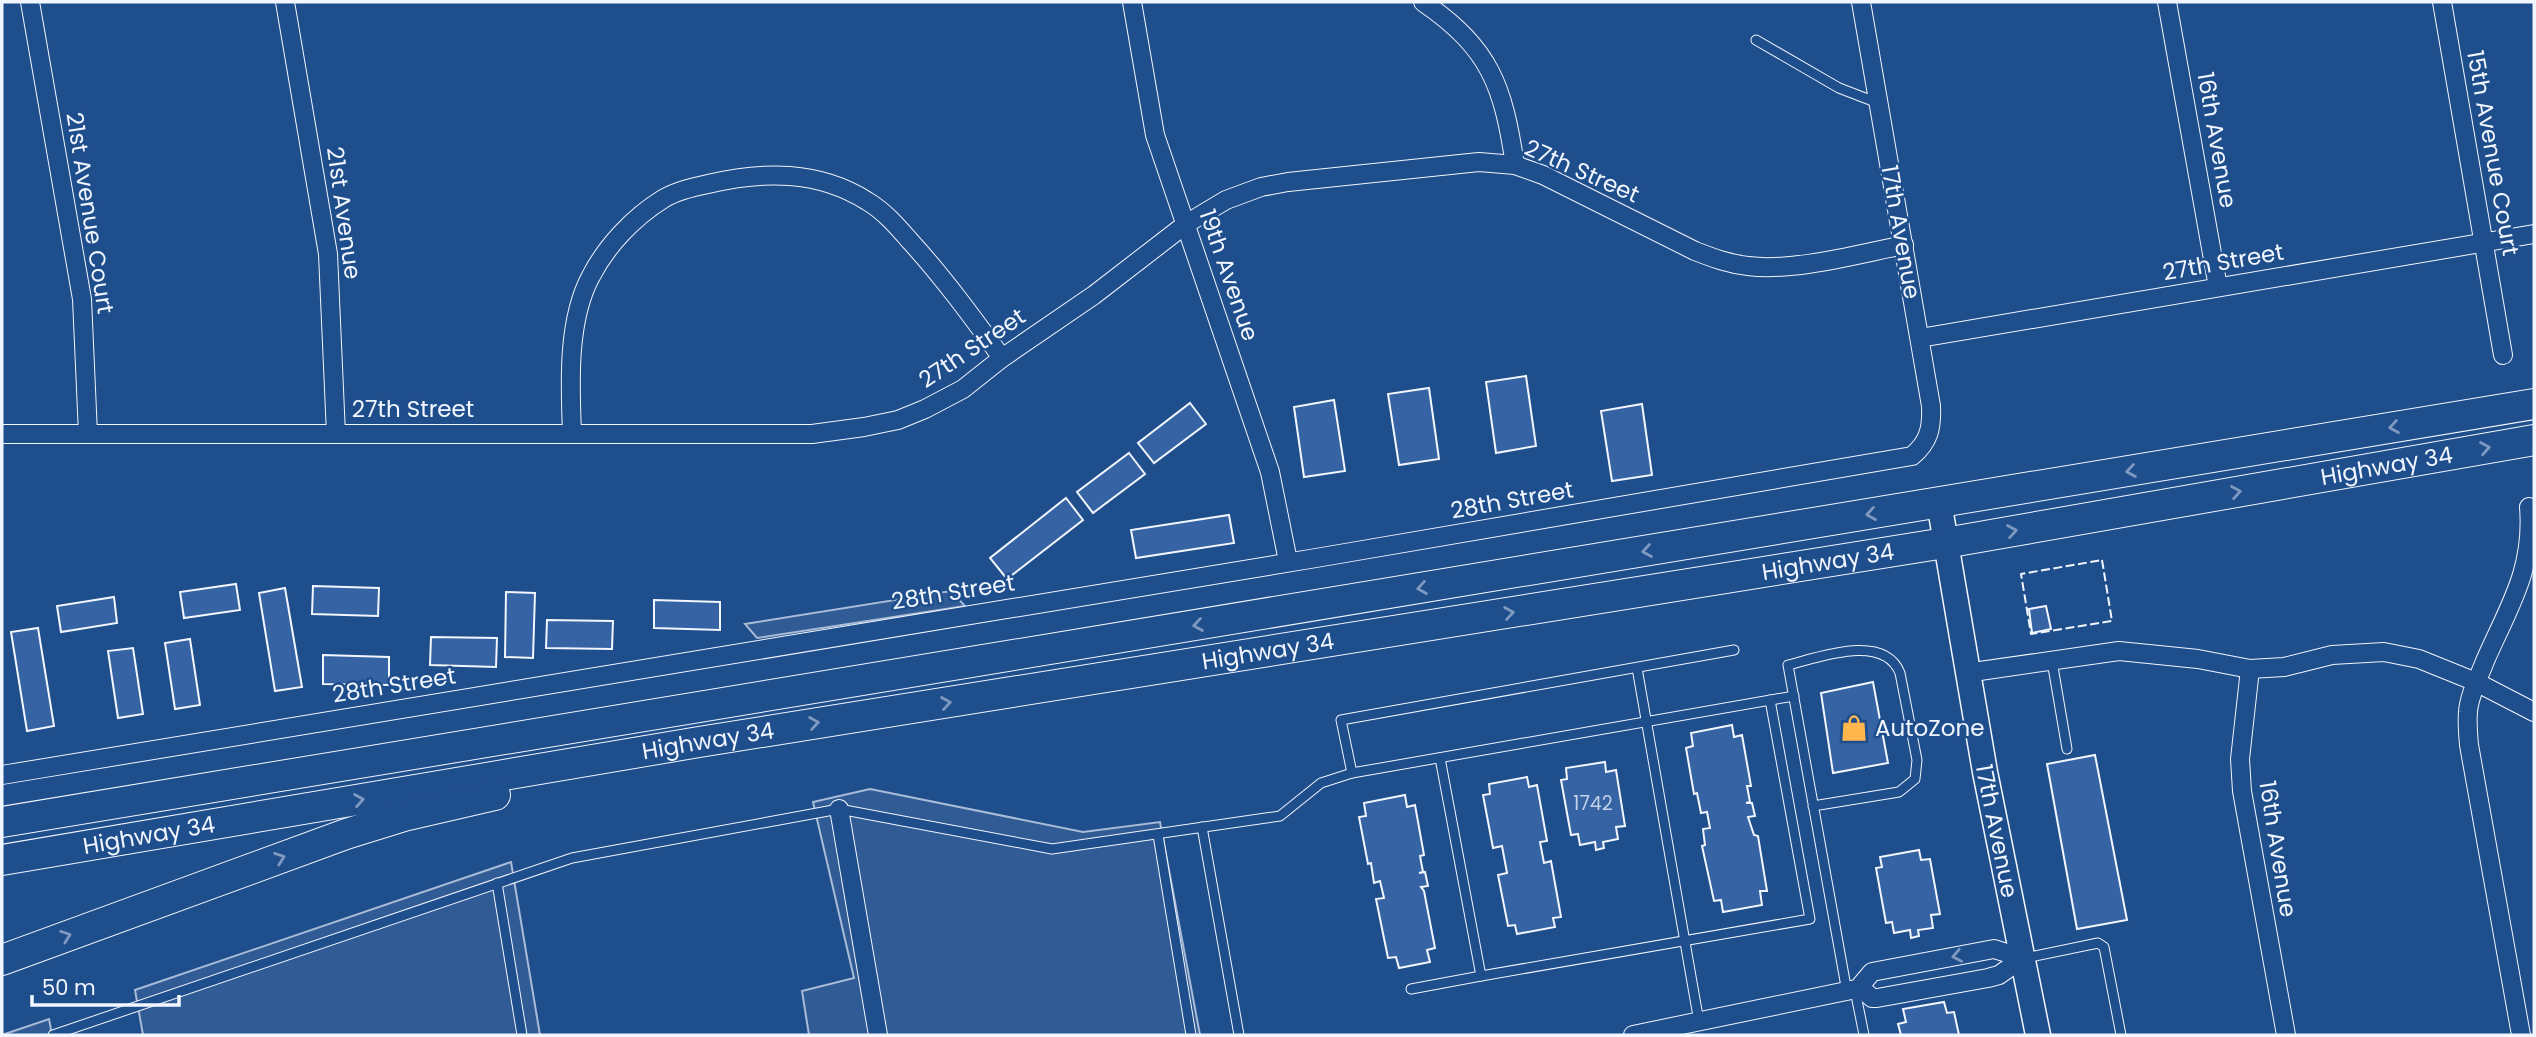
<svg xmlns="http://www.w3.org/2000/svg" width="2536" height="1037" font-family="Poppins,sans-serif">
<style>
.parking{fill:#305b95;stroke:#a8bbd7;stroke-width:2}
.building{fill:#3563a3;stroke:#f2f6ff;stroke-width:2}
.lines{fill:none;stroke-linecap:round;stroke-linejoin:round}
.service-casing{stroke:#f2f6ff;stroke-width:11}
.minor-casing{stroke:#f2f6ff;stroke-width:20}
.secondary-casing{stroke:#f2f6ff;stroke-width:27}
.trunk-casing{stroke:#f2f6ff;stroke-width:32}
.service{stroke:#1f4e8c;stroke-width:9}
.minor{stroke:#1f4e8c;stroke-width:18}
.secondary{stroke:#1f4e8c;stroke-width:24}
.trunk{stroke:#1f4e8c;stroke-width:30}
.fence{stroke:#f2f6ff;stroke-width:2;stroke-dasharray:9 3.5;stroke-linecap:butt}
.oneway{stroke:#7e9ac0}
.labels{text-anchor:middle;stroke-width:5;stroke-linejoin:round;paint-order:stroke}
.number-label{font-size:19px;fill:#c3d1e8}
.street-label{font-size:23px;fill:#f2f6ff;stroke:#1f4e8c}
.poi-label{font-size:23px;fill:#f2f6ff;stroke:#1f4e8c;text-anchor:start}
</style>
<rect width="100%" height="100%" fill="#1f4e8c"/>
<!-- parking -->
<g class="parking">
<path d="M951 591 965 606 757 638 745 624Z"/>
<path d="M870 789 1083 832 1160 822 1200 1035H809L802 991 854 978 813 802Z"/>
<path d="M511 862 540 1035H143L135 990Z"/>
<path d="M49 1019 52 1035H2Z"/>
</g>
<!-- building -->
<g class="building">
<path d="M1526 376 1536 446 1496 453 1486 382Z"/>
<path d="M1429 388 1439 459 1399 465 1388 394Z"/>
<path d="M1334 400 1345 471 1304 477 1294 407Z"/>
<path d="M1190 403 1206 424 1154 463 1138 443Z"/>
<path d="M1642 404 1652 475 1612 481 1601 411Z"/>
<path d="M1129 453 1145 474 1093 513 1077 492Z"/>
<path d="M1066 498 1083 520 1007 579 990 558Z"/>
<path d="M1229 515 1234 543 1136 558 1131 530Z"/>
<path d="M236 584 240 610 184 618 180 592Z"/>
<path d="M313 586 379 588 378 616 312 614Z"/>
<path d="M285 588 302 687 275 691 259 593Z"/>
<path d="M506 592 535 593 533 658 505 657Z"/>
<path d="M114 597 117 623 61 632 57 606Z"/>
<path d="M654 600 720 602V630L654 628Z"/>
<path d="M2046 606 2051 629 2032 633 2029 609Z"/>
<path d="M547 620 613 621 612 649 546 648Z"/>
<path d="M38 628 54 726 27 731 11 632Z"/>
<path d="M431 637 497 638 496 667 430 665Z"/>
<path d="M190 639 200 705 175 709 165 643Z"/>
<path d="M133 648 143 714 118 718 108 651Z"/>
<path d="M323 655 389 657V685L323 684Z"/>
<path d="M1873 682 1888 763 1833 773 1821 693Z"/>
<path d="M1732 725 1734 737 1742 735 1751 786H1747L1750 802 1746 803H1752L1755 816 1748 817 1754 835 1758 836 1767 891H1760L1762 905 1723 912 1721 900 1714 901 1702 846 1705 845 1703 829 1710 828 1707 812 1701 813 1697 793 1694 794 1686 748 1693 746 1691 733Z"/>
<path d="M2095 755 2127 920 2077 929 2047 764Z"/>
<path d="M1605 762 1606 772 1616 770 1625 826 1616 827 1618 839 1603 842 1604 848 1596 850 1595 842 1580 845 1578 834 1571 835 1561 780 1567 779 1566 768Z"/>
<path d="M1527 777 1529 787 1537 785 1547 841 1540 842 1544 863 1551 861 1561 917 1553 918 1555 927 1517 934 1515 925 1508 926 1498 875 1507 873 1502 846 1493 848 1483 795 1490 794 1489 784Z"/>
<path d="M1405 795 1407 807 1415 805 1424 855 1420 856 1423 872 1419 873 1425 872 1428 886 1421 887 1424 891 1435 948 1427 950 1430 962 1399 968 1396 957 1388 958 1376 899 1384 898 1380 881 1374 883 1371 863 1368 864 1359 817 1366 816 1364 803Z"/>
<path d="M1919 850 1921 860 1930 859 1940 914 1931 915 1933 928 1918 930 1919 936 1911 938 1910 930 1894 933 1892 922 1886 923 1876 868 1882 867 1880 857Z"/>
<path d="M1944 1002 1947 1013 1954 1012 1959 1035H1901L1898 1024 1906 1022 1903 1009Z"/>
</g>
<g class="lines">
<defs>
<g id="service">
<path d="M1756 40 1839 88 1878 103"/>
<path d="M2052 661 2067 749"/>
<path d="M1637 668 1699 1022"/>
<path d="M1440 758 1481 976 1810 919 1770 700"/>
<path d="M1352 773 1341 720 1734 650"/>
<path d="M1813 806 1899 792 1915 779 1917 760 1900 673C1884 633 1820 657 1788 665 1807 774 1827 883 1847 992"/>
<path d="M1202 827 1239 1035"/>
<path d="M1158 835 1191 1035"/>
<path d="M497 883 522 1035"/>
<path d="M2025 958 2098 943 2104 947 2121 1035"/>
<path d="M1411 989 1481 976"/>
<path d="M1855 990 1864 1035"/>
<path d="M53 1035 572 858 839 809 1052 849 1280 816 1321 783 1352 773 1794 696"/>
</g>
<g id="minor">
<path d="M30 2 82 299 88 434"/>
<path d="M285 2 328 254 336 434"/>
<path d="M1132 2 1155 135 1270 472 1288 561"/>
<path d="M1423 2C1491 49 1503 86 1515 165"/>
<path d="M2167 2 2218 287"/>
<path d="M2442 2 2503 355"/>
<path d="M1920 338 2534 234"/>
<path d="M572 433C570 384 567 320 591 276 607 245 634 217 663 199 676 191 693 187 708 184 763 171 818 170 867 201 884 211 897 226 910 241 943 277 973 318 1002 358"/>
<path d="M2 434H812L864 427 898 420 925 409 963 389 1002 358 1094 295 1186 224 1226 200 1261 187 1288 182 1479 162 1515 165 1543 175 1695 251C1713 258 1729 264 1748 266 1793 272 1858 254 1904 245"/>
<path d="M2250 669 2240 759 2242 791 2286 1035"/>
<path d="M1966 673 2119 651 2198 659 2250 669 2284 667 2332 655 2384 652 2419 659 2476 682 2534 712"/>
<path d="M2 775 1316 558 1912 456C1929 442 1932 428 1931 406L1861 2"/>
<path d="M839 809 878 1035"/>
<path d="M1861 988V985L1872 972 1994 949 2023 958"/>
<path d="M1861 988 1872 998H1877L1988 978 1999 975 2023 958"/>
<path d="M1633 1035 1861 988"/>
<path d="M2521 1035 2469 745C2468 734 2467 723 2468 712 2469 695 2479 677 2485 661 2509 606 2534 570 2529 507"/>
</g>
<g id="secondary">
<path id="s1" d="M1939 502 1985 772 2038 1035"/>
</g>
<g id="trunk">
<path d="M2 822 2534 404"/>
<path id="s2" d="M2 860 699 742 1945 543 2534 440"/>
<path d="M2 960 346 834 404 816 495 795"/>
</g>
</defs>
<!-- service casing -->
<use href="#service" class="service-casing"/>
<!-- minor casing -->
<use href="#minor" class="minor-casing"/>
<!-- secondary casing -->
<use href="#secondary" class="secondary-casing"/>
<!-- trunk casing -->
<use href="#trunk" class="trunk-casing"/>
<!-- service -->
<use href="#service" class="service"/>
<!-- minor -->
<use href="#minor" class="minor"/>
<!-- secondary -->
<use href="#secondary" class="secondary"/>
<!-- trunk -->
<use href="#trunk" class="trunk"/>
<!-- fence -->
<path class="fence" d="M2102 560 2112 621 2031 634 2021 574Z"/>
</g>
<!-- one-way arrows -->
<defs><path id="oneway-chevron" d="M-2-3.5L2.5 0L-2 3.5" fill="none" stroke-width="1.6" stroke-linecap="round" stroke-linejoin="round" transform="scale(1.75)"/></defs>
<g class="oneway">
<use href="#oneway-chevron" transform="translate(2394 427) rotate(171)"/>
<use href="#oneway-chevron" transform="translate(2485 448) rotate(-10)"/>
<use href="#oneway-chevron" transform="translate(2131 471) rotate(171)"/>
<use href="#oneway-chevron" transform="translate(2236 492) rotate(-10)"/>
<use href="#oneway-chevron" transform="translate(1871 514) rotate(171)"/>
<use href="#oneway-chevron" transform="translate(2012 531) rotate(-10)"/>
<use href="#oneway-chevron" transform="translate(1647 551) rotate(171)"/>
<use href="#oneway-chevron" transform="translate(1422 588) rotate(171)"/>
<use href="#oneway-chevron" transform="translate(1509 613) rotate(-9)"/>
<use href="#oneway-chevron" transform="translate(1198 625) rotate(171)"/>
<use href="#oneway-chevron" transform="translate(946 703) rotate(-9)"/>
<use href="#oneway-chevron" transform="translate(814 723) rotate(-9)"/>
<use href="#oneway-chevron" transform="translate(359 800) rotate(-10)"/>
<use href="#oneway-chevron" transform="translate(280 858) rotate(-20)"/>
<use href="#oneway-chevron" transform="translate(66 936) rotate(-20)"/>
<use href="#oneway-chevron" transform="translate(1957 956) rotate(169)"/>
</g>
<!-- icons -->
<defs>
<symbol id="shop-bare" viewBox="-9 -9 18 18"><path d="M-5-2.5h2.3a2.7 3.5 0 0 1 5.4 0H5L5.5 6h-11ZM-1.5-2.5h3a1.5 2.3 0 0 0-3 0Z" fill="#ffb74d" stroke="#1f4e8c" stroke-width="2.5" paint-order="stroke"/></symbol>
</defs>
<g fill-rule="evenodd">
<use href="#shop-bare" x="1835" y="709" width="38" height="38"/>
</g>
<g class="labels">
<!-- number labels -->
<g class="number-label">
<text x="1593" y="810">1742</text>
</g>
<!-- street labels -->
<g class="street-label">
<text transform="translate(2217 140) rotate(80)" y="8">16th Avenue</text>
<text transform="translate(2493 153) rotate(80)" y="8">15th Avenue Court</text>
<text transform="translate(1582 171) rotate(24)" y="8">27th Street</text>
<text transform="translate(90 213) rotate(81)" y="8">21st Avenue Court</text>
<text transform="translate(344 213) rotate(82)" y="8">21st Avenue</text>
<text transform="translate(1901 232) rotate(80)" y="8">17th Avenue</text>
<text transform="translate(2223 262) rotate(-10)" y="8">27th Street</text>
<text transform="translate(1229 275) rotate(71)" y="8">19th Avenue</text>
<text transform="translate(972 348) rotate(-34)" y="8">27th Street</text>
<text x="413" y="417">27th Street</text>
<text dy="8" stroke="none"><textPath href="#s2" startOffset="2417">Highway 34</textPath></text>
<text transform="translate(1512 500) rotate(-10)" y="8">28th Street</text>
<text dy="8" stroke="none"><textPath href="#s2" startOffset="1850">Highway 34</textPath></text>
<text transform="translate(953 592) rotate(-9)" y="8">28th Street</text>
<text dy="8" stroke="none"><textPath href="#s2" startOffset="1283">Highway 34</textPath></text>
<text transform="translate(394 685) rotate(-9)" y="8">28th Street</text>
<text dy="8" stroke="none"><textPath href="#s2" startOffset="716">Highway 34</textPath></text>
<text dy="8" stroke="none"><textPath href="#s1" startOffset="334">17th Avenue</textPath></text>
<text dy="8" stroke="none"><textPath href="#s2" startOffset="149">Highway 34</textPath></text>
<text transform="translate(2278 849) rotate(81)" y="8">16th Avenue</text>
</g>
<!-- poi labels -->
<g class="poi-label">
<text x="1875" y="736">AutoZone</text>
</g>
</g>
<!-- border -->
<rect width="2536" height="1037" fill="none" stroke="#f2f6ff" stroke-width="7"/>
<!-- scale -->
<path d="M32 995v10h147v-10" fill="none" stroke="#f2f6ff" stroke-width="3.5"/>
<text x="42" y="995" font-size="21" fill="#f2f6ff" stroke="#1f4e8c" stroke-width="5" paint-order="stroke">50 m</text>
</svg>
